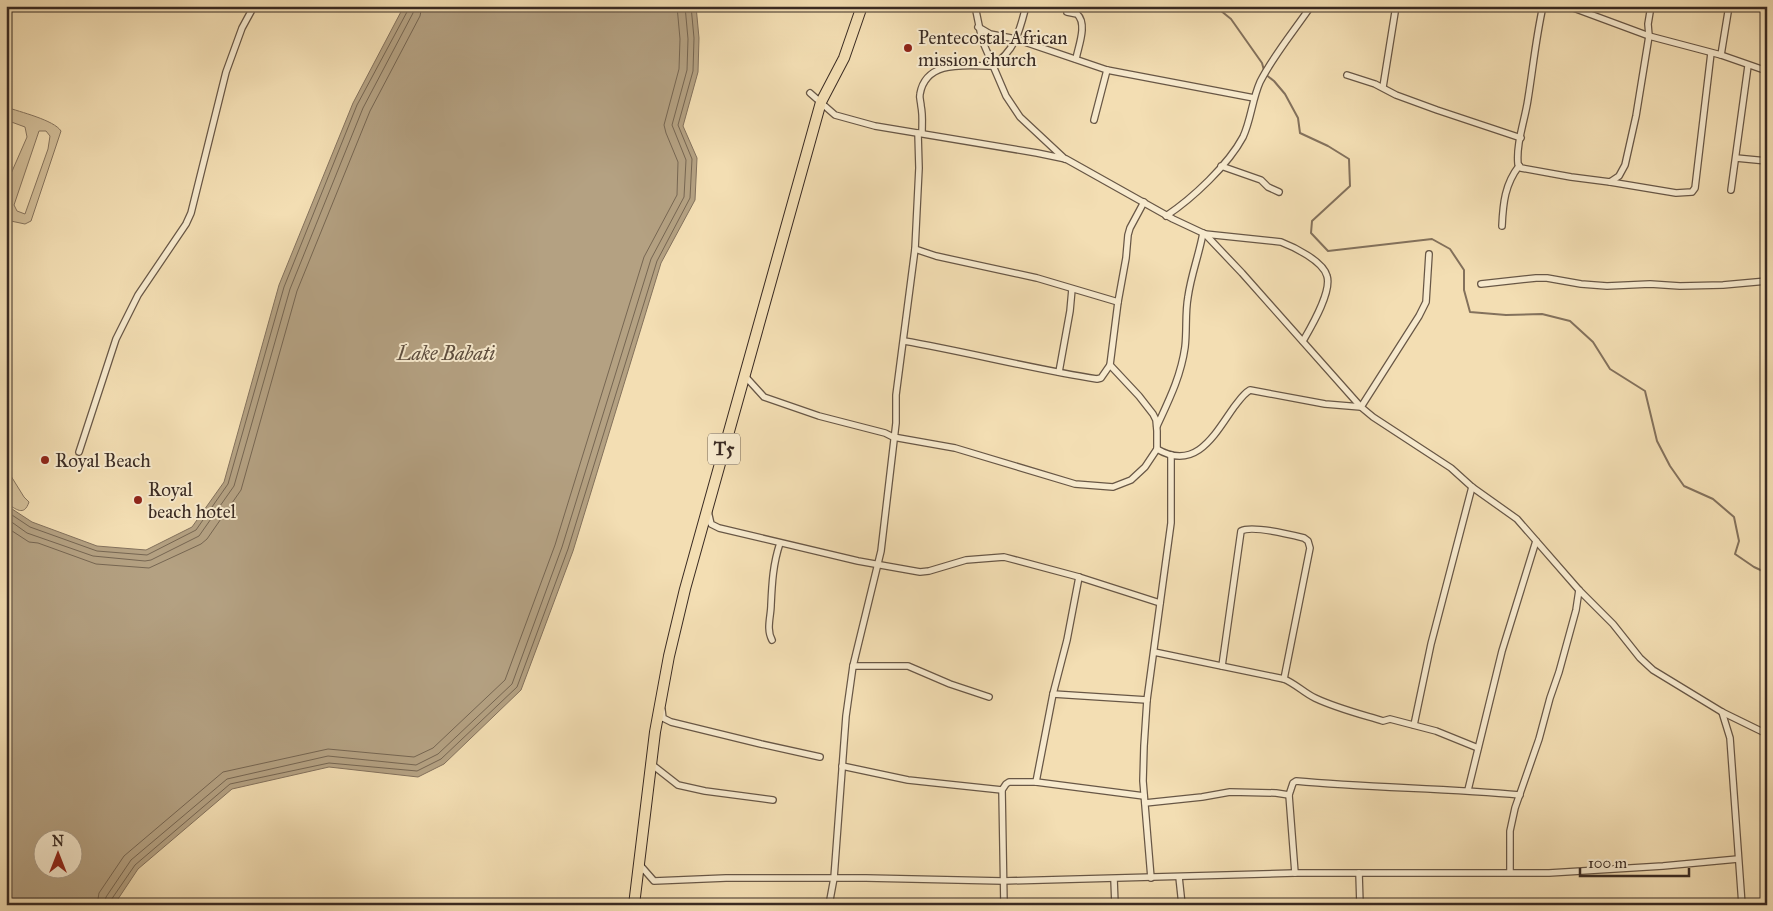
<svg xmlns="http://www.w3.org/2000/svg" width="1773" height="911" font-family="'IM FELL Great Primer',serif">
<style>
.green{fill:#d3bf9a;stroke:#86745e;fill-rule:evenodd}
.water{fill:#b4a182;stroke:#83715c;fill-rule:evenodd}
.lines{fill:none;stroke-linecap:round;stroke-linejoin:round}
.shore{stroke:#766652;stroke-width:1}
.stream{stroke:#83715c;stroke-width:2}
.minor-casing{stroke:#685746;stroke-width:8}
.trunk-casing{stroke:#392a22;stroke-width:12}
.minor{stroke:#f7eace;stroke-width:5.5}
.trunk{stroke:#f3deb3;stroke-width:10}
.poi-dot{fill:#8f2418;stroke:#f7eace;stroke-width:2}
.labels{text-anchor:middle;stroke-width:4;stroke-linejoin:round;paint-order:stroke}
.shield{fill:#f7eace;stroke:#726456;stroke-width:1}
.shield-label{font-size:18px;font-weight:bold;fill:#392a22}
.poi-label{font-size:19px;fill:#392a22;stroke:#f7eace;text-anchor:start}
.water-label{font-size:20px;font-style:italic;fill:#5e4e3f;stroke:#f7eace}
</style>
<rect width="100%" height="100%" fill="#f3deb3"/>
<filter id="stains"><feTurbulence type="fractalNoise" baseFrequency=".004" numOctaves="4"/><feColorMatrix values="0 0 0 0 .2 0 0 0 0 .09 0 0 0 0 .02 0 0 0 .5 -.17"/></filter>
<radialGradient id="worn" r=".72"><stop offset=".6" stop-color="#630" stop-opacity="0"/><stop offset="1" stop-color="#630" stop-opacity=".3"/></radialGradient>
<!-- green -->
<g class="green">
<path d="M6 107C20 112 54 120 61 131L31 221 25 224 6 220V185L27 137 25 127 6 120ZM39 131H46L50 136 48 149 25 214 17 211 14 205Z"/>
<path d="M6 468 24 497 29 502C24 517 16 509 6 503Z"/>
</g>
<!-- water -->
<path class="water" d="M404 6H696L699 38 698 72 683 126 697 158 695 200 661 263 573 551 521 690 444 764 418 777 329 767 232 789 138 869 114 905H6V505L32 522 97 546 146 550 192 527 224 482 279 285 353 103ZM42 838H72V868H42Z"/>
<g class="lines">
<!-- shore -->
<g class="shore">
<path d="M6 511 30 527 97 551 147 555 196 530 228 484 284 287 357 105 408 10V6"/>
<path d="M6 518 27 533 93 556 145 561 151 560 199 536 234 486 290 289 363 108 413 13 415 6"/>
<path d="M6 527 29 542 38 543 96 564 149 568 201 544 207 539 241 490 297 291 370 111 420 16 422 6"/>
<path d="M97 905 99 893 124 856 223 772 328 749 414 757 433 748 505 680 555 545 644 257 677 195 678 162 666 133 664 125 679 69 680 39 677 6"/>
<path d="M104 905 106 897 131 860 227 779 328 756 416 765 438 754 512 684 562 547 651 259 684 197 686 160 672 125 687 70 688 39 685 6"/>
<path d="M110 905 111 900 135 865 230 784 329 763 417 771 441 759 517 687 568 549 657 261 690 198 692 159 678 125 693 71 694 38 691 6"/>
</g>
<!-- stream -->
<path class="stream" d="M1215 6 1231 19 1262 63 1265 74 1274 81 1285 94 1298 118 1300 133 1328 146 1349 159 1350 186 1312 221 1311 233 1328 251 1432 239 1450 249 1464 270V290L1470 312 1506 315 1542 314 1570 321 1593 342 1610 369 1645 391 1657 441 1670 466 1684 486 1713 499 1734 517 1739 541 1735 554 1754 567 1767 573"/>
<defs>
<g id="minor">
<path d="M975 6 982 40 1006 96 1020 117 1065 159"/>
<path d="M1543 6C1536 37 1533 68 1528 99 1525 120 1516 143 1518 164L1521 168 1571 177 1610 182 1619 176 1625 165 1636 116 1649 36 1648 24 1651 6"/>
<path d="M1568 6 1649 36 1721 55 1767 71"/>
<path d="M1067 12 1077 14C1088 24 1078 47 1076 59"/>
<path d="M978 27 990 34 1016 39 1107 70 1254 98"/>
<path d="M1721 55 1729 6"/>
<path d="M992 65C1015 53 1020 29 1026 6"/>
<path d="M1347 75 1375 84 1396 95 1437 110 1521 138"/>
<path d="M1383 87 1396 6"/>
<path d="M810 93 835 115 875 126 1037 153 1066 159 1173 219 1205 234 1242 273 1361 407 1373 417 1451 468 1472 487 1517 519 1579 590 1613 624 1640 658 1653 670 1722 712 1767 734"/>
<path d="M1094 120 1107 70"/>
<path d="M922 133C922 124 923 115 921 106 921 102 919 98 920 94 926 59 967 66 993 66"/>
<path d="M1736 158 1767 161"/>
<path d="M1221 166 1261 180 1268 187 1279 192"/>
<path d="M1610 182 1676 193 1692 192 1695 188 1711 53"/>
<path d="M1731 190 1748 66"/>
<path d="M1166 216C1193 198 1228 165 1243 137 1251 120 1252 100 1260 82 1273 56 1294 31 1311 6"/>
<path d="M1502 226C1503 203 1505 184 1519 166"/>
<path d="M1205 234 1281 242C1294 247 1323 261 1327 276 1332 292 1311 327 1303 341"/>
<path d="M915 249 936 256 1037 278 1118 302"/>
<path d="M1481 284 1536 278H1547L1581 284 1607 286 1650 284 1680 286 1723 285 1767 281"/>
<path d="M904 341C968 352 1032 369 1097 379L1101 378 1110 365"/>
<path d="M1059 372 1070 311 1072 289"/>
<path d="M744 375 764 397 819 416 885 433 893 437 955 448 1075 484 1113 487 1131 480 1145 467 1157 449V431L1156 420 1153 414 1139 396 1110 365 1118 302 1126 258 1128 235 1130 228 1144 202"/>
<path d="M1157 426C1169 400 1181 376 1185 347 1187 330 1185 313 1188 297 1191 275 1199 255 1203 233"/>
<path d="M1157 449C1196 472 1215 434 1234 407 1239 401 1243 394 1250 390L1325 404 1361 407 1419 316 1426 302 1429 254"/>
<path d="M79 452 116 339 138 295 186 224 191 213 226 72 242 28 254 6"/>
<path d="M708 511 711 524 719 528 858 561 920 572 929 571 966 560 1004 557 1079 577 1160 603"/>
<path d="M772 640C766 629 771 616 771 605 772 583 773 564 780 543"/>
<path d="M1154 652 1284 679C1296 684 1304 693 1315 698 1336 708 1360 714 1383 721L1390 719 1436 731 1478 748"/>
<path d="M853 666H908L950 684 989 697"/>
<path d="M1222 666 1241 531C1251 525 1292 535 1304 538L1308 541 1310 548 1284 679"/>
<path d="M1053 694 1147 700"/>
<path d="M662 710 663 718 671 722 761 744 820 757"/>
<path d="M1722 712 1730 738 1742 905"/>
<path d="M1414 725 1431 644 1472 487"/>
<path d="M650 763 678 785 705 791 773 800"/>
<path d="M842 766 908 780 1002 790"/>
<path d="M1036 782 1053 694 1067 640 1079 577"/>
<path d="M1468 790 1502 651 1536 541"/>
<path d="M1145 803 1202 797 1230 792 1276 793 1289 795"/>
<path d="M640 865 654 881 726 878H866L1003 881 1295 873H1549L1663 866 1738 859"/>
<path d="M1510 872V831L1515 808 1539 739 1550 698 1559 672 1576 610 1579 590"/>
<path d="M1295 873 1289 795 1293 783 1296 781C1371 788 1445 788 1520 795"/>
<path d="M1359 873 1360 905"/>
<path d="M1179 877 1182 905"/>
<path d="M1151 878 1143 781 1144 746 1147 700 1171 523V455"/>
<path d="M1114 879 1115 905"/>
<path d="M829 905 834 878 846 716 853 666 881 551 896 423V395L915 249 919 168 918 133"/>
<path d="M1004 905 1002 790 1006 784 1009 782H1036L1144 796"/>
</g>
<path id="trunk" d="M634 905 655 732 669 656 685 589 821 102 844 58 862 6"/>
</defs>
<!-- minor casing -->
<use href="#minor" class="minor-casing"/>
<!-- trunk casing -->
<use href="#trunk" class="trunk-casing"/>
<!-- minor -->
<use href="#minor" class="minor"/>
<!-- trunk -->
<use href="#trunk" class="trunk"/>
</g>
<!-- markers -->
<g class="poi-dot">
<circle cx="908" cy="48" r="5"/>
<circle cx="45" cy="460" r="5"/>
<circle cx="138" cy="500" r="5"/>
</g>
<g class="labels">
<!-- shield labels -->
<rect class="shield" x="708" y="433.5" width="32" height="31" rx="4"/>
<g class="shield-label">
<text x="724" y="455">T5</text>
</g>
<!-- poi labels -->
<g class="poi-label">
<text x="918" y="44">Pentecostal African<tspan x="918" dy="22">mission church</tspan></text>
<text x="55" y="467">Royal Beach</text>
<text x="148" y="496">Royal<tspan x="148" dy="22">beach hotel</tspan></text>
</g>
<!-- water labels -->
<g class="water-label">
<text x="446" y="360">Lake Babati</text>
</g>
</g>
<!-- margin -->
<rect width="1773" height="911" fill="none" stroke="#f3deb3" stroke-width="25"/>
<rect x="8" y="8" width="1758" height="896" fill="none" stroke="#392a22" stroke-width="2.5"/>
<rect x="12" y="12" width="1748" height="886" fill="none" stroke="#392a22"/>
<!-- north arrow -->
<g transform="translate(58 854)"><circle r="24" fill="#f7eace" stroke="#ab9d89"/>
<path d="M0-4L9 19L0 12L-9 19Z" fill="#8f2418"/>
<text y="-8" font-size="14" font-weight="bold" text-anchor="middle" fill="#392a22">N</text>
</g>
<!-- scale -->
<path d="M1580 868v8h109v-8" fill="none" stroke="#392a22" stroke-width="2.5"/>
<text x="1588" y="868" font-size="15" fill="#392a22" stroke="#f7eace" stroke-width="4" paint-order="stroke">100 m</text>
<rect width="100%" height="100%" filter="url(#stains)"/>
<rect width="100%" height="100%" fill="url(#worn)"/>
</svg>
